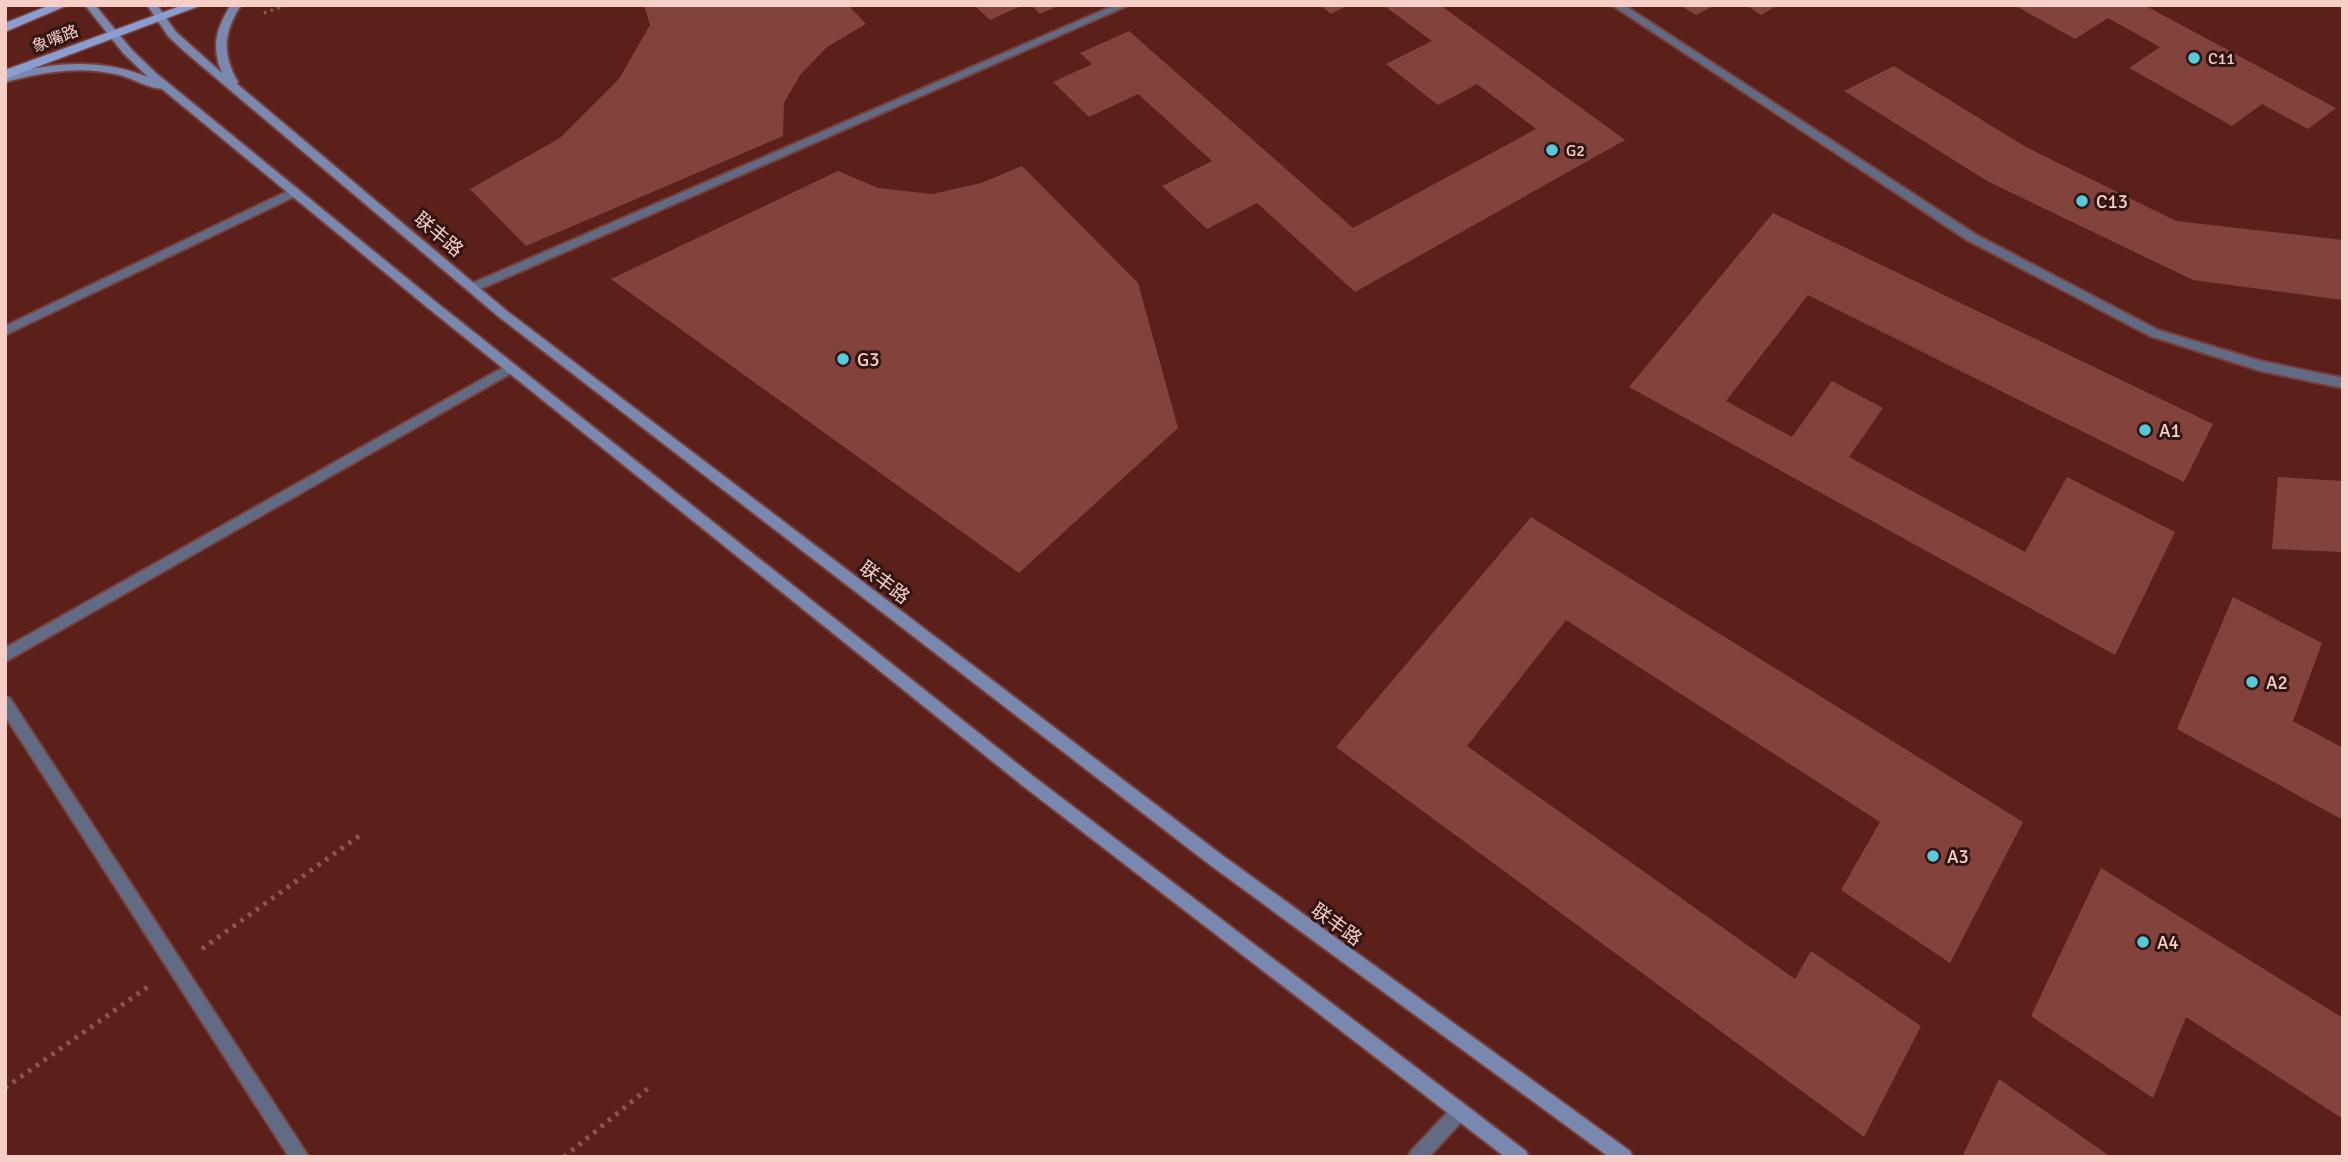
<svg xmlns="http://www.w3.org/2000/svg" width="2348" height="1162" font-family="Signika,'Noto Sans SC',sans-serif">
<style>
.building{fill:#83423b}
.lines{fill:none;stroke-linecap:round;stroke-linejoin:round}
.minor-casing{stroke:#783f3a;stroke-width:4}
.secondary-casing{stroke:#783f3a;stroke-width:4}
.primary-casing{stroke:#783f3a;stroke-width:3}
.path-far1{stroke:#8b5651;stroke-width:3.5;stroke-dasharray:2.5 4.5;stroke-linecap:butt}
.path{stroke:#8b5651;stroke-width:5;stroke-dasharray:3.5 6;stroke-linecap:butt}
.minor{fill:#616b83;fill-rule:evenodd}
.secondary{fill:#7888ae;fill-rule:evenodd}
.primary{fill:#8a9dcf;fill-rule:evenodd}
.poi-dot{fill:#53cbdb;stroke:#301512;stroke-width:2.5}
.labels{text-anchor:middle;stroke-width:6;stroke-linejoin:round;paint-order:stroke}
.far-street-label{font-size:16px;fill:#f5cec8;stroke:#301512}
.far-poi-label{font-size:16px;fill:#f5cec8;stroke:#301512;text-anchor:start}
.poi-label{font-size:19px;fill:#f5cec8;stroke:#301512;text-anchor:start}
.street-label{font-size:19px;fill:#f5cec8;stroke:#301512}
</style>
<rect width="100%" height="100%" fill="#5c201b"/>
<!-- building -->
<g class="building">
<path d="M644 5H848L866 24 827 47 800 75 784 103 783 136 526 246 470 189 560 138 619 79 650 25Z"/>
<path d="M974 5H1023L990 20Z"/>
<path d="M1031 5H1060L1040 14Z"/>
<path d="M1320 5H1348L1331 14Z"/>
<path d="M1383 5H1440L1625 140 1355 292 1257 203 1207 229 1162 186 1212 161 1138 94 1089 117 1053 82 1092 64 1080 53 1129 31 1353 228 1536 129 1477 84 1438 105 1386 64 1432 41Z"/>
<path d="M1680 5H1715L1696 15Z"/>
<path d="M1746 5H1778L1761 15Z"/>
<path d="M2014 5H2144L2336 108 2308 129 2262 104 2232 126 2129 68 2160 47 2108 18 2075 39Z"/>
<path d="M1894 66 2026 147 2176 221 2343 240V300L2193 280 1987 181 1844 91Z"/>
<path d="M1022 166 1138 283 1178 428 1019 573 611 279 838 171 878 188 932 194 981 183Z"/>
<path d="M1773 213 2213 424 2184 482 1808 295 1726 401 1792 437 1832 381 1883 408 1849 457 2025 552 2067 477 2175 532 2115 655 1629 387Z"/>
<path d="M2278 477 2343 481V552L2272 549Z"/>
<path d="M1531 517 2023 822 1950 963 1841 890 1880 822 1566 620 1467 746 1795 979 1811 951 1921 1026 1864 1137 1336 747Z"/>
<path d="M2233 597 2322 643 2293 721 2343 748V820L2177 729Z"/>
<path d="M2101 868 2343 1018V1119L2186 1017 2153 1098 2031 1016Z"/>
<path d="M1999 1079 2111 1157H1962Z"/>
</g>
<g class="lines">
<defs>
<g id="minor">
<path d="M1115 5H1129L476 291 472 292 466 288 468 285Z"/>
<path d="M1612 5H1624L1975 234 2158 330 2261 361 2343 378V388L2261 371 2150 336 1967 240Z"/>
<path d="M294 188 298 189V195L5 335V326Z"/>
<path d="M511 363 517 368 515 371 5 662V648Z"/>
<path d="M5 696 10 698 309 1157H289L5 716Z"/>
<path d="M1460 1102 1466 1105 1469 1111 1466 1117 1429 1157H1408L1411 1151 1454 1105Z"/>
</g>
<g id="secondary">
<path d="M85 5H95L131 49 156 73 436 302 1033 776 1526 1151 1529 1157H1505L1023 786 428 308 162 89C148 88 134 79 120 75 81 65 43 72 5 82V75C54 62 100 58 148 77L123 53Z"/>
<path d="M147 5H157L176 32 222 73C211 47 216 28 231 5H241C223 33 222 54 238 82L237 84 507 311 1222 855 1630 1151 1633 1157H1609L1210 865 499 317 185 52 168 36Z"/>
</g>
<g id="primary">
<path d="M50 5H68L5 32V23Z"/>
<path d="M183 5H202L5 79V70Z"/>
</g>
</defs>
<!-- minor casing -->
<use href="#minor" class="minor-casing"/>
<!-- secondary casing -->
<use href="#secondary" class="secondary-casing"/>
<!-- primary casing -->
<use href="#primary" class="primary-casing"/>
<!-- path-far1 -->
<path class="path-far1" d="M264 13 286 5"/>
<!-- path -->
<g class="path">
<path d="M202 949 363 833"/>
<path d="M5 1088 149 986"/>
<path d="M564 1157 651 1086"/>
</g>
<!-- minor -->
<use href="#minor" class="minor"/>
<!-- secondary -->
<use href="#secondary" class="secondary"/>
<!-- primary -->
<use href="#primary" class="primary"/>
</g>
<!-- markers -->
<g class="poi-dot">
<circle cx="2194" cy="58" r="7"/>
<circle cx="1552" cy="150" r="7"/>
<circle cx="2082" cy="201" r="7"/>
<circle cx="843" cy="359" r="7"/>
<circle cx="2145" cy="430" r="7"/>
<circle cx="2252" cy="682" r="7"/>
<circle cx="1933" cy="856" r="7"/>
<circle cx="2143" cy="942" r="7"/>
</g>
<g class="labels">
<!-- far-street labels -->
<g class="far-street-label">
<text transform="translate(55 38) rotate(-21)" y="6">象嘴路</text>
</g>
<!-- far-poi labels -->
<g class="far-poi-label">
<text x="2208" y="64">C11</text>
<text x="1566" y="156">G2</text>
</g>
<!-- poi labels -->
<g class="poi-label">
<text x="2096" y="208">C13</text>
<text x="857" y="366">G3</text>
<text x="2159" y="437">A1</text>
<text x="2266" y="689">A2</text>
<text x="1947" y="863">A3</text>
<text x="2157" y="949">A4</text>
</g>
<!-- street labels -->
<g class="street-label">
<text transform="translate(439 234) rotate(40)" y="7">联丰路</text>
<text transform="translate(885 582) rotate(37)" y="7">联丰路</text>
<text transform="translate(1337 924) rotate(36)" y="7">联丰路</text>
</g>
</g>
<!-- border -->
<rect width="2348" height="1162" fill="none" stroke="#f5cec8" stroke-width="14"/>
</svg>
